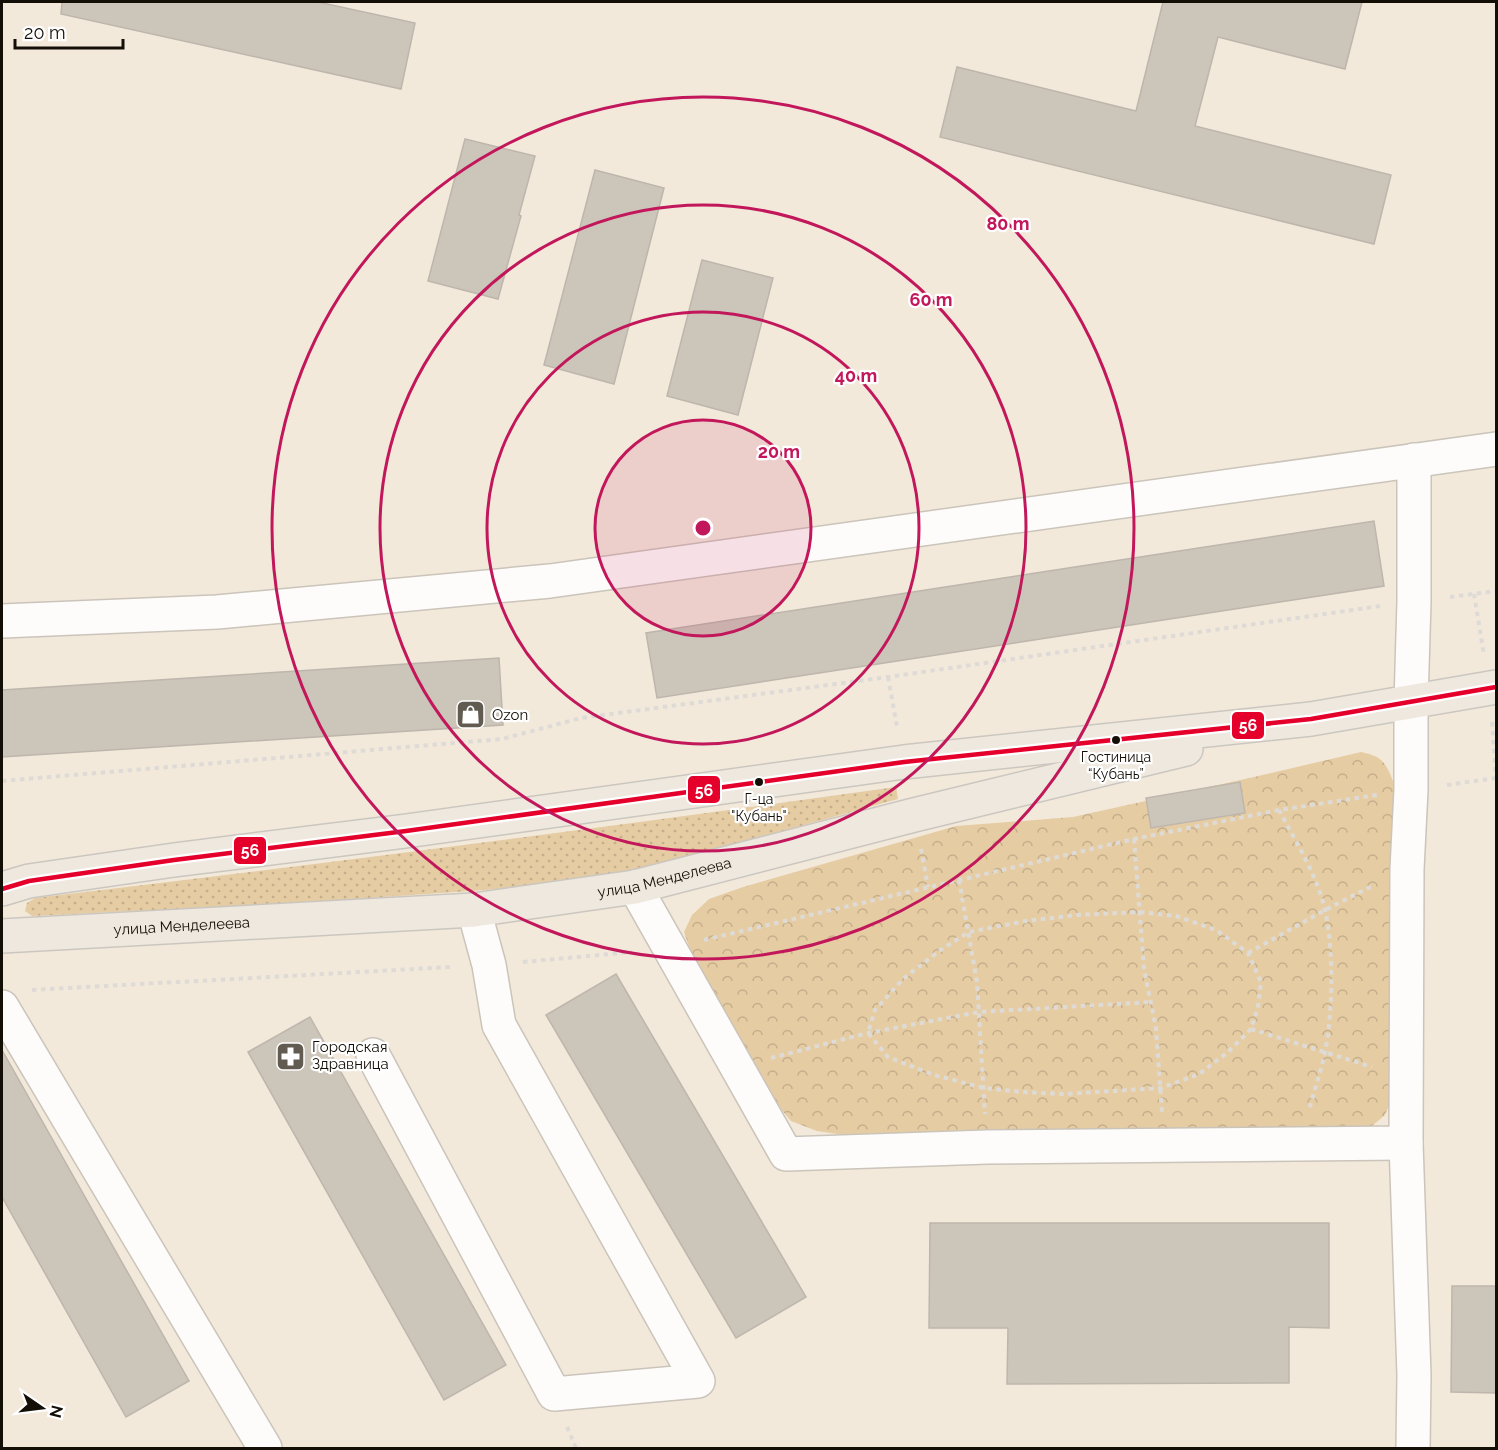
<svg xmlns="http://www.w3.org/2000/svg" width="1498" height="1450" font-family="Raleway,sans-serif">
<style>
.grass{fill:url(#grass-dots)}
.park{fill:url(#park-crowns)}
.building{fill:#ccc5ba;stroke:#beb6ac;stroke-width:1.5}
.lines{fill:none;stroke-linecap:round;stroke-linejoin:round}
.minor-casing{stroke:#cbc4ba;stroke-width:36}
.major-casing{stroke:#cbc7c0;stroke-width:36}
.path{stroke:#dedbd7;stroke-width:4;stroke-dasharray:4.5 4.5;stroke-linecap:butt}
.minor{stroke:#fdfcfa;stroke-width:33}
.major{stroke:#eee8de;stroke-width:33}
.bus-1-casing{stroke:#fff;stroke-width:9}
.bus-1{stroke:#e4002b;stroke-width:4.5}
.ring{fill:none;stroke:#c2185b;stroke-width:3}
.bus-dot{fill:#130e06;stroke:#fff;stroke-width:2}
.labels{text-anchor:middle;stroke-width:4.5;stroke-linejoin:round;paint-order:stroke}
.bus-label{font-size:14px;fill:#130e06;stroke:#fff}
.poi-label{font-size:15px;fill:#130e06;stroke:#fff;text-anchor:start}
.street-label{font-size:15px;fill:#130e06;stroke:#fff}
.centre{fill:#c2185b;stroke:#fff;stroke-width:3}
.ring-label{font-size:18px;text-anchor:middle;font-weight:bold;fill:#c2185b;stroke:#fff;stroke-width:4.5;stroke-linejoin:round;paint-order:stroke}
.line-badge{stroke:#fff;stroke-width:2}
.badge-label{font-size:16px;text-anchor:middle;font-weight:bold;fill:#fff}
</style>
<defs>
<pattern id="grass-dots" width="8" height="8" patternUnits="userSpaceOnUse" patternTransform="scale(1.5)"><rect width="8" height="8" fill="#e6cca3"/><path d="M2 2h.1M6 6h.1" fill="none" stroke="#c4ae8b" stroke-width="1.8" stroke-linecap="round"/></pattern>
<pattern id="park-crowns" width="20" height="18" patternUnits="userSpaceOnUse" patternTransform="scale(1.5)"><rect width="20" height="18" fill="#e6cca3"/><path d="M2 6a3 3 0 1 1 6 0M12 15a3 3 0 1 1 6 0" fill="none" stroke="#c4ae8b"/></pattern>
</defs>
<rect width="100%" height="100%" fill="#f2e9db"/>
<!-- grass -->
<path class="grass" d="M896 787 898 799 653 867 614 875 543 886 282 904 32 916 25 911 27 903 35 898C322 864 609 827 896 787Z"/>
<!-- park -->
<path class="park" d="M1361 752C1382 756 1386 763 1393 781L1395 963 1393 1096 1385 1115 1372 1126 1348 1131 844 1135 817 1131 791 1121 774 1101 692 955 684 932 692 915 709 899 743 887 956 826 1073 817 1254 777Z"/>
<!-- building -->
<g class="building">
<path d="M62 2H318L415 23 401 89 61 14Z"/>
<path d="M1163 2H1362L1345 69 1218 37 1195 126 1391 175 1374 244 940 137 957 67 1136 111Z"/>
<path d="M465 139 535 156 519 215 521 216 498 299 428 281Z"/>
<path d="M595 170 664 188 614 384 544 365Z"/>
<path d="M702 260 773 278 738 415 667 396Z"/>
<path d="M1374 521 1384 586 657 698 646 633Z"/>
<path d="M499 658 503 725 2 757V690Z"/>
<path d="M1240 782 1245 813 1151 828 1146 798Z"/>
<path d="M616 974 806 1297 736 1338 546 1015Z"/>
<path d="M310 1017 506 1365 444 1400 248 1052Z"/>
<path d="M2 1050 189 1381 126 1417 2 1197Z"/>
<path d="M930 1223H1329V1328L1289 1327V1383L1007 1384 1008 1328H929Z"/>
<path d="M1452 1286H1497V1393L1451 1392Z"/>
</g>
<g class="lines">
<defs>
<g id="minor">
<path d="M2 621 217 612 550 581 1496 449"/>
<path d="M635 887 786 1154 987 1147 1406 1143 1407 869 1411 790V702L1414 601V460"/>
<path d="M2 1007 265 1448"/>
<path d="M373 1055 554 1394 698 1381 499 1025 489 965 474 910"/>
<path d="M1406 1143 1414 1375 1413 1448"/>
</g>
<g id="major">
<path d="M2 889 29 881 174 860 406 831 904 762 1311 719 1496 687"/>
<path id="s1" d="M2 936 474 910 635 887 914 815 1186 749"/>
</g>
</defs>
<!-- minor casing -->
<use href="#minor" class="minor-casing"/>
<!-- major casing -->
<use href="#major" class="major-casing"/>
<!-- path -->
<g class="path">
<path d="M1474 594 1484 655"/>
<path d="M1450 597 1496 591"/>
<path d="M888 677 897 727"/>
<path d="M1492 722 1496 778"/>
<path d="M2 781 502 739 581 718 888 677 1380 606"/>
<path d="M1447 785 1496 778"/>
<path d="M1279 810C1296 842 1317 875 1325 910 1334 950 1333 1012 1325 1052 1321 1072 1314 1091 1309 1110"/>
<path d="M1134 839 1144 969 1156 1028 1162 1112"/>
<path d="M921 849 928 887"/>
<path d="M959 880 977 982 985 1114"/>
<path d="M1140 912 1176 916 1216 930 1248 953 1261 982 1258 1007 1251 1029 1228 1052 1199 1074 1161 1088 1063 1094 1021 1092 984 1088 934 1075 888 1057 868 1033 875 1010 903 979 939 951 969 932 1026 921 1077 915Z"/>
<path d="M704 940 1134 839 1279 810 1377 795"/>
<path d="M1248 953 1325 910 1372 886"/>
<path d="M523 962 632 952"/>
<path d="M32 990 452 967"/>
<path d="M1251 1029 1372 1067"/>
<path d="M771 1058 868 1033 979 1012 1151 1002"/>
<path d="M567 1427 576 1448"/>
</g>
<!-- minor -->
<use href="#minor" class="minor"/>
<!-- major -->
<use href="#major" class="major"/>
<defs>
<path id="bus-1" d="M2 889 29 881 174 860 406 831 904 762 1311 719 1496 687"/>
</defs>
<!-- bus-1 casing -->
<use href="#bus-1" class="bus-1-casing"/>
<!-- bus-1 -->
<use href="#bus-1" class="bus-1"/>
</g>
<!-- distance rings -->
<circle cx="703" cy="528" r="108" fill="#c2185b" fill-opacity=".12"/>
<g class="ring">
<circle cx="703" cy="528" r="108"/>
<circle cx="703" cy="528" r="216"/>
<circle cx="703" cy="528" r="323"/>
<circle cx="703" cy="528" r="431"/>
</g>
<!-- icons -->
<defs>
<symbol id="shop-square" viewBox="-11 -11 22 22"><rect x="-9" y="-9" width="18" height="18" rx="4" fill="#615b51" stroke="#fff"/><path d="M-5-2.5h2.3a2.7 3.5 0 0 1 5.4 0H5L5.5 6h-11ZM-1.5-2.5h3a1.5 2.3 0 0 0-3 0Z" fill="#fff"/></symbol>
<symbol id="pharmacy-square" viewBox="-11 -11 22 22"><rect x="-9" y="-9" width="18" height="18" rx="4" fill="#615b51" stroke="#fff"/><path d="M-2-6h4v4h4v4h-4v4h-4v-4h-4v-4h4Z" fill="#fff"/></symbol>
</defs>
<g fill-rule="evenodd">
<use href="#shop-square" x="454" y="698" width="33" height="33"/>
<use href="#pharmacy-square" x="274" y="1040" width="33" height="33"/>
</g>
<!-- markers -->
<g class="bus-dot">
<circle cx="1116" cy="740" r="5"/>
<circle cx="759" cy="782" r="5"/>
</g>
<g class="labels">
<!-- bus labels -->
<g class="bus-label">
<text x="1116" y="762">Гостиница<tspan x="1116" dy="17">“Кубань”</tspan></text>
<text x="759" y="804">Г-ца<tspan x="759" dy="17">"Кубань"</tspan></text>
</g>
<!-- poi labels -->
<g class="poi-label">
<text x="492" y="720">Ozon</text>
<text x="312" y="1052">Городская<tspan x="312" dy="17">Здравница</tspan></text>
</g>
<!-- street labels -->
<g class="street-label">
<text dy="5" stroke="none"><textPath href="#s1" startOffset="666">улица Менделеева</textPath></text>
<text dy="5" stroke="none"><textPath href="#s1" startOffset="180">улица Менделеева</textPath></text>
</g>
</g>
<circle cx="703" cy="528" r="9" class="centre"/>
<g class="ring-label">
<text x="1008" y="230">80 m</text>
<text x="931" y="306">60 m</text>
<text x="856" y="382">40 m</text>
<text x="779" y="458">20 m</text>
</g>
<g class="line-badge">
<rect x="1231" y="711" width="34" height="29" rx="6" fill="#e4002b"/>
<rect x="687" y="775" width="34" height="29" rx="6" fill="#e4002b"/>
<rect x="233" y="836" width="34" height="29" rx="6" fill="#e4002b"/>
</g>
<g class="badge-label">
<text x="1248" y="731">56</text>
<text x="704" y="796">56</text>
<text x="250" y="856">56</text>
</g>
<!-- border -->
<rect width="1498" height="1450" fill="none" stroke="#130e06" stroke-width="6"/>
<!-- north arrow -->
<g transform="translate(42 1408) rotate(104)" stroke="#ffffff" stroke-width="4.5" paint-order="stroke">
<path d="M0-4.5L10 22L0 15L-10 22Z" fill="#130e06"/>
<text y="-9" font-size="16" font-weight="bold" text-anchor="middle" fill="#130e06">N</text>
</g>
<!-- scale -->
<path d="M15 39v9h108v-9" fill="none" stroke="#130e06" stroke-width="3"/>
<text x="24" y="39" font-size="18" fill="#130e06" stroke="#ffffff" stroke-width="4.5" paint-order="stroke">20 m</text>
</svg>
